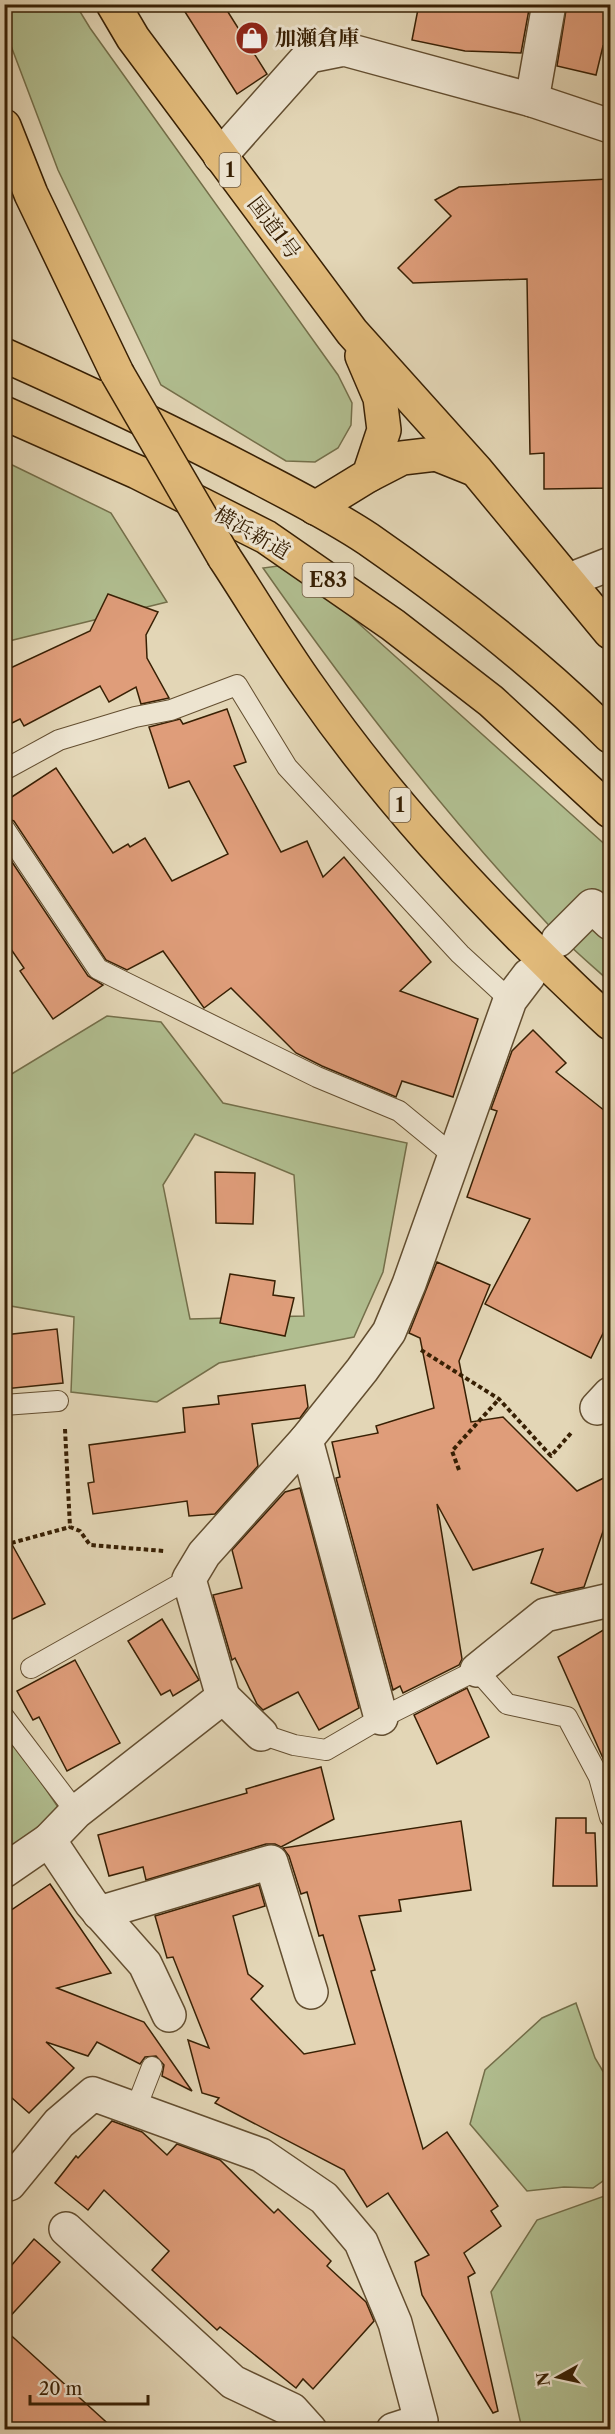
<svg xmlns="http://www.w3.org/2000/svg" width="615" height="2434" font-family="'Libre Caslon Text','Noto Serif JP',serif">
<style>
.green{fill:#b1be90;stroke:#746f4a;stroke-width:1.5;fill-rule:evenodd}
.building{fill:#df9d7a;stroke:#382004;stroke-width:1.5}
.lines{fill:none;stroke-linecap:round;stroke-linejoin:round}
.lane-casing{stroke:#634e30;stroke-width:22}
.street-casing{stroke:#634e30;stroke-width:36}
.highway-casing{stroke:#382004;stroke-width:36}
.path{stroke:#382004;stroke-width:4;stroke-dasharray:4.5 3;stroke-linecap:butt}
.lane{stroke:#ede4d0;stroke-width:20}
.street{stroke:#ede4d0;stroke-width:33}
.highway{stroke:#e2bb7b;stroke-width:33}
.highway-bridge-casing{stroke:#382004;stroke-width:36;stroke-linecap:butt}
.highway-bridge{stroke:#e2bb7b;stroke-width:33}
.labels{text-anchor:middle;stroke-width:6;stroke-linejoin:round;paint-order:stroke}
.shield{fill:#ede4d0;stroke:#6e5b41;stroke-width:1.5}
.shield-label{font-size:20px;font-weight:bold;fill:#382004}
.poi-label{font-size:21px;font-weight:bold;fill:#382004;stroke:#ede4d0;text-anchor:start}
.street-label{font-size:21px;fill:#382004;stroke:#ede4d0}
</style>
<rect width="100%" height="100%" fill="#e3d6b6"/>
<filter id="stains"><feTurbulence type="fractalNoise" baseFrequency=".00333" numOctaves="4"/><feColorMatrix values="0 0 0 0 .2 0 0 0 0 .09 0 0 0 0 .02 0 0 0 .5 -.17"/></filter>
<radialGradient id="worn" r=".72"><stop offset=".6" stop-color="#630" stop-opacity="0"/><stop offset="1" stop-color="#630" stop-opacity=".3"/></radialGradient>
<!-- green -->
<g class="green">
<path d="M5 4 76 5 90 28 338 375 352 403 351 425 338 448 315 462 286 461 161 385 58 170 5 30Z"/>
<path d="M4 461 111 513 167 602 5 642Z"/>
<path d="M278 566 328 596 610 849V982C588 962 564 942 544 920 441 810 349 691 263 568Z"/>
<path d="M107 1016 161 1022 223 1103 407 1143 383 1272 354 1337 219 1363 157 1402 71 1392 74 1317 5 1305V1078ZM195 1134 294 1175 304 1316 190 1319 163 1185Z"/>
<path d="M4 1728 60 1810 4 1858Z"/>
<path d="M576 2003 595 2058 610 2083V2176L593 2188 564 2187 527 2191 470 2124 485 2070 542 2018Z"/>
<path d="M610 2194V2429H522L491 2292 537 2220Z"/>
</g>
<!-- building -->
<g class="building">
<path d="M180 4H223L267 74 237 94Z"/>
<path d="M419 4H530L521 53 465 51 412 40Z"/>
<path d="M567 4H610V48L603 46 596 75 557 66Z"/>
<path d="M608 179 610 200V488L544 489V453L530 454 527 279 413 283 398 268 451 216 435 200 459 187Z"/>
<path d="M108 594 158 612 146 635 147 658 169 698 141 704 136 687 109 702 100 686 24 726 20 719 4 727V671L90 631Z"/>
<path d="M227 709 246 762 234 766 281 852 307 841 323 877 344 857 431 962 400 991 478 1019 453 1097 402 1081 396 1097 322 1066 296 1053 231 988 204 1008 163 951 127 970 106 960 14 821 4 816V802L56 768 113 853 128 844 130 847 145 838 172 881 228 854 189 781 169 788 149 727 180 719 183 724Z"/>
<path d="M4 850 88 976 103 985 53 1019 20 971 24 968 4 939Z"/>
<path d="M533 1030 566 1063 556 1072 610 1115V1319L591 1358 485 1304 530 1219 467 1197 497 1111 491 1109 512 1051Z"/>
<path d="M215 1172 255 1173 253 1224 216 1223Z"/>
<path d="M437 1262 490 1285 459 1361 471 1422 503 1417 577 1491 610 1475V1511L584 1587 557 1593 531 1583 543 1549 473 1570 437 1504 462 1659 459 1665 403 1693 400 1686 393 1690 336 1478 340 1477 332 1442 378 1433 376 1426 434 1408 420 1338 409 1333Z"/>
<path d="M230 1274 275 1281 273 1295 294 1298 285 1336 220 1323Z"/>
<path d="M57 1329 63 1383 4 1389V1335Z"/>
<path d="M305 1385 308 1407 300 1418 252 1424 258 1466 215 1514 189 1516 187 1501 93 1514 88 1483 94 1482 89 1445 185 1432 183 1408 219 1404 218 1396Z"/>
<path d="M300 1488 359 1708 319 1730 298 1692 263 1710 257 1704 235 1658 232 1660 213 1595 242 1588 232 1550 285 1492Z"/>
<path d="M4 1530 45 1604 4 1623Z"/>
<path d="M162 1619 199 1680 173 1696 170 1690 161 1695 128 1641Z"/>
<path d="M610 1626V1774L558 1657Z"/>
<path d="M75 1660 120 1743 67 1771 39 1717 33 1720 17 1691Z"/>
<path d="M467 1688 489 1737 437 1764 414 1715Z"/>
<path d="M321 1767 334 1819 281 1847 275 1844H266L146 1880 143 1867 109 1876 98 1835 247 1793 246 1789Z"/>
<path d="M556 1818H586V1833H595L597 1886H553Z"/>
<path d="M461 1821 471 1890 399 1900 401 1911 359 1916 375 1970 371 1971 423 2149 447 2132 498 2206 491 2211 501 2226 464 2253 475 2273 468 2277 498 2411 493 2413 422 2295 415 2262 429 2255 388 2193 367 2207 344 2170 215 2103 219 2098 202 2093 188 2040 209 2048 173 1957 167 1958 155 1916 259 1885 265 1906 233 1916 248 1974 263 1986 251 1999 304 2054 355 2044 323 1935 319 1936 307 1892 301 1894 289 1856 283 1848Z"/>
<path d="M50 1884 111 1973 57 1988 144 2022 192 2091 162 2076 164 2065 156 2056 145 2057 140 2064 97 2042 88 2056 46 2042 74 2068 29 2113 4 2091V1915Z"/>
<path d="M112 2121 142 2132 167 2155 177 2144 220 2160 274 2213 278 2209 331 2261 327 2266 366 2302 374 2321 313 2389 303 2379 296 2388 220 2327 217 2330 152 2270 169 2251 104 2190 88 2210 55 2183 76 2156 78 2158Z"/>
<path d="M34 2239 60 2262 4 2323 5 2273Z"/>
<path d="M4 2329 115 2430H4Z"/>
</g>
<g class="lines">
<defs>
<g id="lane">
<path d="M4 770 59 740 135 717 171 710 237 685 287 767 460 954 510 1000"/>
<path d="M4 828 98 969 317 1077 399 1111 455 1157"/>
<path d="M4 1405 58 1401"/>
<path d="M31 1668 189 1579"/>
<path d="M4 1717 76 1812"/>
<path d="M261 1734 294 1745 326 1750 381 1718 477 1670 507 1704 567 1717 599 1777 610 1817"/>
<path d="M136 2108 152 2067"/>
</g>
<g id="street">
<path d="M532 100 549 4"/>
<path d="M220 156 309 56 344 49 532 100 610 126"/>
<path d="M569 580 610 564"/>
<path d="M558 940 592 906 610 923"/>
<path d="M597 1408 610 1394"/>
<path d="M306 1440 381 1718"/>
<path d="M477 1670 545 1615 610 1600"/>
<path d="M223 1697 261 1734"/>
<path d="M4 1871 49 1840"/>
<path d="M99 1913 271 1862 311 1992"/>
<path d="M169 2015 145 1964 91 1903 49 1840 76 1812 223 1697 189 1579 204 1554 306 1440 362 1370 389 1332 409 1284 510 1000 529 975"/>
<path d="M9 2184 59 2123 93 2094 261 2155 324 2198 361 2242 395 2323 421 2421 393 2430"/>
<path d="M66 2229 233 2382 292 2410 310 2430"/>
</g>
<g id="highway">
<path d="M113 4 133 38 352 332 476 470 610 632"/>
<path d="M4 126 31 194 117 373"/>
<path d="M4 355C89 393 172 432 254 475 292 495 332 515 368 539 453 598 537 663 610 736"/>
<path d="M4 413 137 472 266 537 393 625 491 701 610 811"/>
<path d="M369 475 402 458 436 454 471 468"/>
<path d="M315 508 369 475 384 430 380 398 362 356"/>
<path d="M224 557C253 601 280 647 311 690 395 811 502 923 610 1023"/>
</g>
</defs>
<!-- lane casing -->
<use href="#lane" class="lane-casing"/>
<!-- street casing -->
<use href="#street" class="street-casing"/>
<!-- highway casing -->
<use href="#highway" class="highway-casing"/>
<!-- path -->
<g class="path">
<path d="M421 1350 499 1399 551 1456 571 1433"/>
<path d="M65 1429 70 1527 80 1531 90 1545 164 1551"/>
<path d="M459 1470 452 1451 499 1399"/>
<path d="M4 1545 70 1527"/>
</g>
<!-- lane -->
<use href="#lane" class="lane"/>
<!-- street -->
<use href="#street" class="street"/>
<!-- highway -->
<use href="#highway" class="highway"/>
<defs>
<path id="highway-bridge" d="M117 373 224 557"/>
</defs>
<!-- highway-bridge casing -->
<use href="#highway-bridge" class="highway-bridge-casing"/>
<!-- highway-bridge -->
<use href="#highway-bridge" class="highway-bridge"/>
</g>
<!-- icons -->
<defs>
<symbol id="shop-disc" viewBox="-11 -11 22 22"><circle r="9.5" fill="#8f2418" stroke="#ede4d0"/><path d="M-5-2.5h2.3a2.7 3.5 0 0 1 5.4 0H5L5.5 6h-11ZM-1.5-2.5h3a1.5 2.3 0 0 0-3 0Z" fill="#fff"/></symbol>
</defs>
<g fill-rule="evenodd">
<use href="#shop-disc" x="233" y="19" width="38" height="38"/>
</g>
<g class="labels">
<!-- shield labels -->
<g class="shield">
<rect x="219.5" y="153" width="21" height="34" rx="4.5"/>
<rect x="302.5" y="563" width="51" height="34" rx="4.5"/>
<rect x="389.5" y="788" width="21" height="34" rx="4.5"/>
</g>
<g class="shield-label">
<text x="230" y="177">1</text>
<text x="328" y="587">E83</text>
<text x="400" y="812">1</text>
</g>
<!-- poi labels -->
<g class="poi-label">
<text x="275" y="45">加瀬倉庫</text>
</g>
<!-- street labels -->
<g class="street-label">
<text transform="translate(274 228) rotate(53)" y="7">国道1号</text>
<text transform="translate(252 533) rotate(30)" y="7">横浜新道</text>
</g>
</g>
<!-- margin -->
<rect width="615" height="2434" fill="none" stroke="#e3d6b6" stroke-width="24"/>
<rect x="6" y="6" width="603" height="2422" fill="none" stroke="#382004" stroke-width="3"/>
<rect x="12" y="12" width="591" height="2410" fill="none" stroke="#382004" stroke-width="1.5"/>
<!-- north arrow -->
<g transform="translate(558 2377) rotate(262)" stroke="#ede4d0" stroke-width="4.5" paint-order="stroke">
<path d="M0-4.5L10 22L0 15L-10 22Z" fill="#382004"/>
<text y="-9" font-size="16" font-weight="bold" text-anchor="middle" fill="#382004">N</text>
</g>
<!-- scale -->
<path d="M30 2395v9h118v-9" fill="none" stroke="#382004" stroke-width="3"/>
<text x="39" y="2395" font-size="18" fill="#382004" stroke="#ede4d0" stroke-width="4.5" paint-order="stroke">20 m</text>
<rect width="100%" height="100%" filter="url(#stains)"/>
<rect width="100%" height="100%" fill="url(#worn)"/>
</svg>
